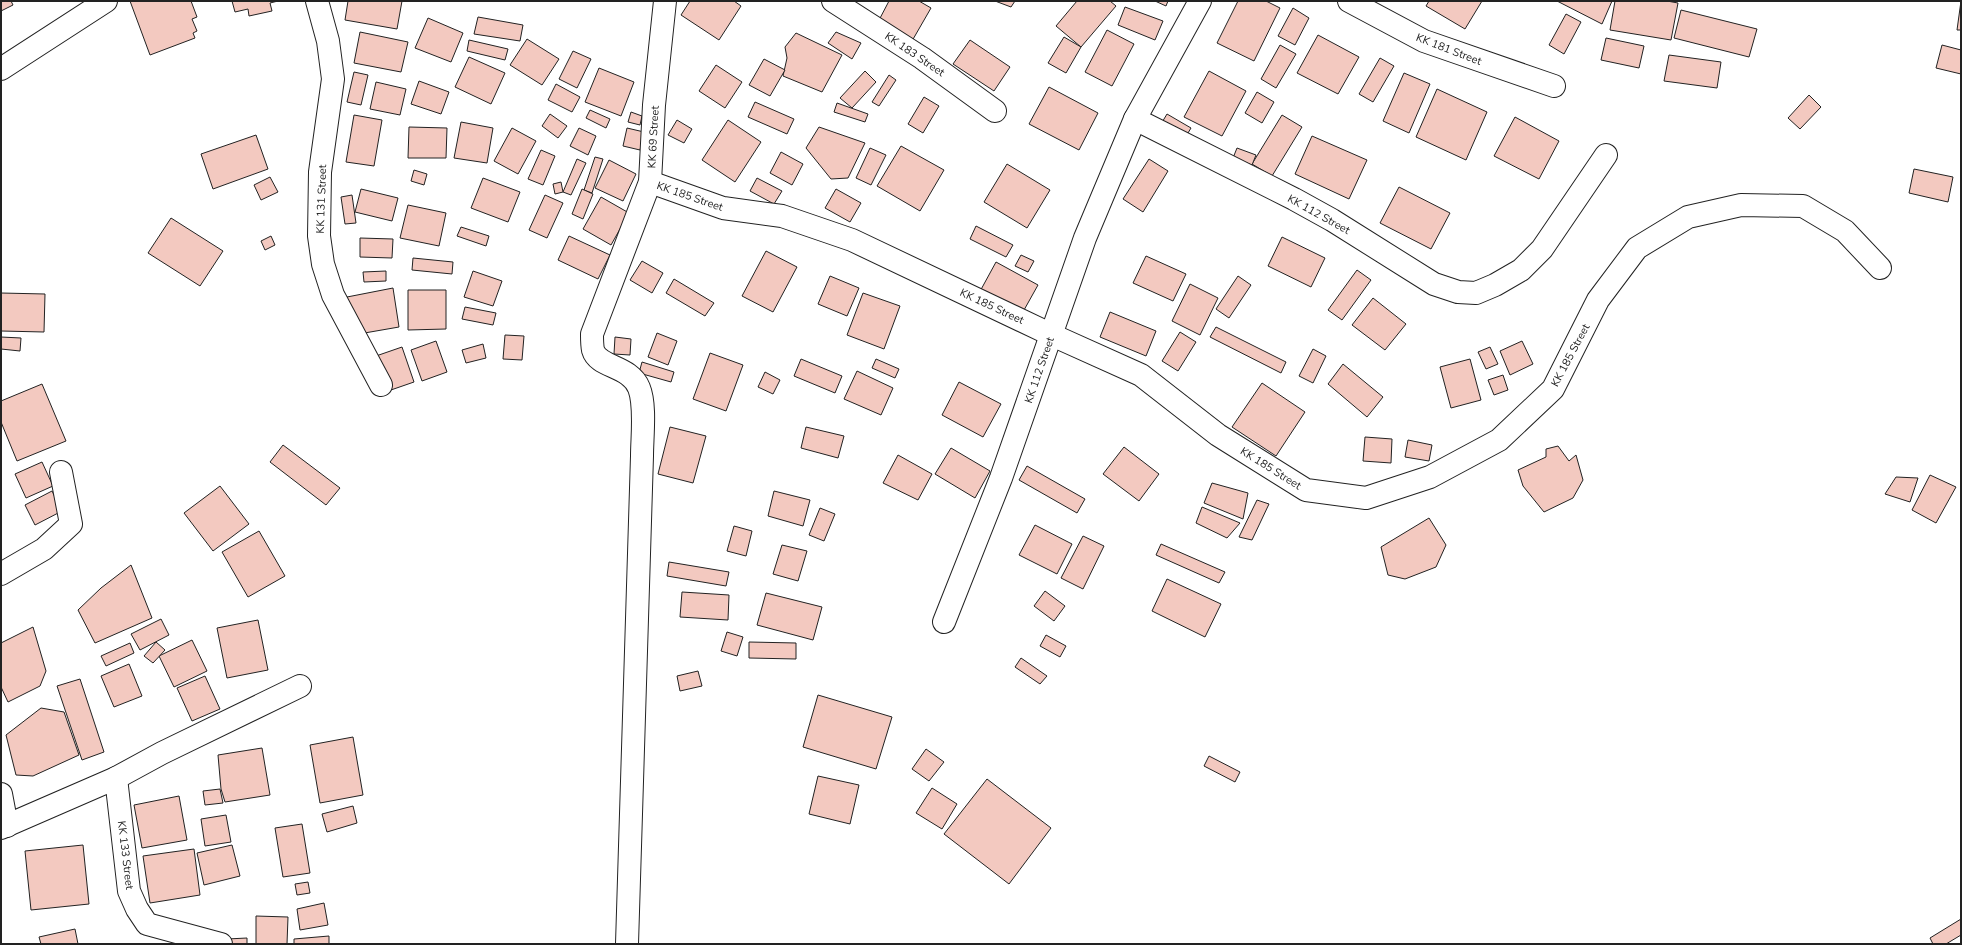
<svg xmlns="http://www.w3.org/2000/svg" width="1962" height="945" font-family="'Nunito Sans',sans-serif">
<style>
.building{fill:#f3c9c0;stroke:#222}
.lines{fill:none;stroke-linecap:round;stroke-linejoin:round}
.minor-casing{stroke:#222;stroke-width:24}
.minor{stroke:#fff;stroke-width:22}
.labels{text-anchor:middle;stroke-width:3;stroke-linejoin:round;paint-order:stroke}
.street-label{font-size:11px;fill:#222;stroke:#fff}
</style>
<rect width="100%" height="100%" fill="#fff"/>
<!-- building -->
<g class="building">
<path d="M1 1H11L13 5 1 11Z"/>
<path d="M130 1H191L197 17 192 19 197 31 193 33 195 38 150 55Z"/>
<path d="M232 1H278L270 3 272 11 249 16 248 9 235 12Z"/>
<path d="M348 1H402L397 29 345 20Z"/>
<path d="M690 1H734L741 6 719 40 681 15Z"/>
<path d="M889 1H919L931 8 912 41 878 22Z"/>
<path d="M995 1H1015L1011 7Z"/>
<path d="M1077 1H1110L1116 6 1081 47 1056 26Z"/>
<path d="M1155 1H1168L1166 6Z"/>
<path d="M1238 1H1266L1280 8 1254 61 1217 43Z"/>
<path d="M1429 1H1482L1465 29 1426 6Z"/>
<path d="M1557 1H1612L1602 24Z"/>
<path d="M1615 1H1667L1678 3 1671 40 1610 30Z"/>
<path d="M1961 1V30H1957Z"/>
<path d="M1125 7 1163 21 1155 40 1118 25Z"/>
<path d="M1293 8 1309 18 1295 45 1278 36Z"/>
<path d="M1681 10 1757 29 1749 57 1674 38Z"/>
<path d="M1566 14 1581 22 1564 54 1549 45Z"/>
<path d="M478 17 523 25 520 41 474 34Z"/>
<path d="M428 18 463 33 451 62 415 48Z"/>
<path d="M1107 30 1134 44 1112 86 1085 72Z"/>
<path d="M360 32 408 42 401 72 354 63Z"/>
<path d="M836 32 861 43 852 59 828 43Z"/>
<path d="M796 33 842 55 822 92 783 76 787 58 785 47Z"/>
<path d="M1318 35 1359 57 1338 94 1297 73Z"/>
<path d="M1064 37 1081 47 1066 73 1048 63Z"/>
<path d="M1606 38 1644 46 1639 68 1601 60Z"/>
<path d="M527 39 559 59 542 85 510 65Z"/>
<path d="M469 40 508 49 505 60 467 51Z"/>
<path d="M970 40 1010 67 994 91 953 64Z"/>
<path d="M1280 45 1296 54 1276 88 1261 79Z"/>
<path d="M1942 45 1961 50V74L1936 68Z"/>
<path d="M573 51 591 59 577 88 559 79Z"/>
<path d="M1669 55 1721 62 1717 88 1664 81Z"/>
<path d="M469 57 505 73 491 104 455 87Z"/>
<path d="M1380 58 1394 66 1373 102 1359 94Z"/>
<path d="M764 59 785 70 770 96 749 85Z"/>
<path d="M716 65 742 82 725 108 699 91Z"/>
<path d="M599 68 634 82 621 116 585 102Z"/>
<path d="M865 71 876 82 852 108 840 98Z"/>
<path d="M1209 71 1246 91 1222 136 1184 117Z"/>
<path d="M354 72 368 75 361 105 347 102Z"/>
<path d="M1404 73 1430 84 1409 133 1383 121Z"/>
<path d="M889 75 896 80 879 106 872 102Z"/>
<path d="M419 81 449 92 441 114 411 104Z"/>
<path d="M376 82 406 89 400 115 370 109Z"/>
<path d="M556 84 580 97 572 112 548 100Z"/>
<path d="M1049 87 1098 113 1079 150 1029 124Z"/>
<path d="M1437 89 1487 112 1466 160 1416 137Z"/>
<path d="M1257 92 1274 102 1262 123 1245 113Z"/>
<path d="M1809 95 1821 107 1800 129 1788 118Z"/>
<path d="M924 97 939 106 923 133 908 124Z"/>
<path d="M755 102 794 119 787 134 748 117Z"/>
<path d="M837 103 868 114 865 122 834 112Z"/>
<path d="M590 110 610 119 606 128 586 118Z"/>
<path d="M631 112 642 116 640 125 628 122Z"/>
<path d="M550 114 567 126 558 138 542 126Z"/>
<path d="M1167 114 1191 128 1185 138 1161 124Z"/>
<path d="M354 115 382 120 374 166 346 162Z"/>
<path d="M1282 115 1302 127 1272 176 1252 164Z"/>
<path d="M1515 117 1559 141 1539 179 1494 156Z"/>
<path d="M677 120 692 129 684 143 668 135Z"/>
<path d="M728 120 761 142 735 182 702 160Z"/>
<path d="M461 122 493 128 487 163 454 158Z"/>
<path d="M409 127 447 128 446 158H408Z"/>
<path d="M819 127 865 143 848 178 831 179 806 148Z"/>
<path d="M512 128 536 141 518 174 494 161Z"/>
<path d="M579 128 596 136 588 155 570 146Z"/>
<path d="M627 128 644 132 640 150 623 146Z"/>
<path d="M256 135 268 169 213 189 201 154Z"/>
<path d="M1312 136 1367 160 1349 199 1295 174Z"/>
<path d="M901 146 944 170 920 211 877 186Z"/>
<path d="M870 148 886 155 871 185 856 178Z"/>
<path d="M1237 148 1256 155 1252 165 1233 158Z"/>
<path d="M541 150 555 156 543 185 528 179Z"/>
<path d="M781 152 803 164 792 185 770 173Z"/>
<path d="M595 157 603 159 592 193 584 190Z"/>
<path d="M577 159 586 163 571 195 563 192Z"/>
<path d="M1149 159 1168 171 1143 212 1123 199Z"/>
<path d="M609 160 636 174 623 201 595 188Z"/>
<path d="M1007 164 1050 190 1027 228 984 202Z"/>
<path d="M1914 169 1953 177 1948 202 1909 193Z"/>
<path d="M414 170 427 174 424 185 411 181Z"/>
<path d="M270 177 278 192 261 200 254 185Z"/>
<path d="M483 178 520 192 508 222 471 208Z"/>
<path d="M757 178 782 191 774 204 750 191Z"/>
<path d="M561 182 563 192 555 194 553 184Z"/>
<path d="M1399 187 1450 213 1431 249 1380 223Z"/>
<path d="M361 189 398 198 392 221 355 212Z"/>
<path d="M582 189 593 194 583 219 572 214Z"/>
<path d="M836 189 861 203 850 222 825 208Z"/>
<path d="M352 195 356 223 345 224 341 197Z"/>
<path d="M545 195 563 203 547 238 529 230Z"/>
<path d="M601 197 629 213 611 245 583 229Z"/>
<path d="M408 205 446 213 439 246 400 238Z"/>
<path d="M171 218 223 251 200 286 148 253Z"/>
<path d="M976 226 1013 245 1006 257 970 239Z"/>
<path d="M461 227 489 236 486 246 457 236Z"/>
<path d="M271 236 275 245 265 250 261 241Z"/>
<path d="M569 236 610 255 598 279 558 260Z"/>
<path d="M1282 237 1325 258 1311 287 1268 266Z"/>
<path d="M360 238 393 239 392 258 360 257Z"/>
<path d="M766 251 797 267 773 312 742 296Z"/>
<path d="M1021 255 1034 261 1028 272 1015 266Z"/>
<path d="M1146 256 1186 274 1173 301 1133 283Z"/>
<path d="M413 258 453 262 452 274 412 270Z"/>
<path d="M642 261 663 273 652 293 630 280Z"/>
<path d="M996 262 1038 285 1019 319 978 295Z"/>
<path d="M1357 270 1371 280 1342 320 1328 310Z"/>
<path d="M386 271V281L364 282 363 272Z"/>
<path d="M473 271 502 281 493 306 464 297Z"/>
<path d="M830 276 859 288 847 316 818 304Z"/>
<path d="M1238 276 1251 285 1229 318 1216 309Z"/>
<path d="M674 279 714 303 705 316 666 293Z"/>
<path d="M1190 284 1218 298 1200 335 1172 321Z"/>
<path d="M393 288 399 327 353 335 347 297Z"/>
<path d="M408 290H446V329L408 330Z"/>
<path d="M1 293 45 294 44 332 1 331Z"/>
<path d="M863 293 900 306 884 349 847 335Z"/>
<path d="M1373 298 1406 324 1385 350 1352 325Z"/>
<path d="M465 307 496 313 493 325 462 319Z"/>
<path d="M1110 312 1156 331 1146 356 1100 337Z"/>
<path d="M1216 327 1286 362 1281 373 1210 337Z"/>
<path d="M1180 332 1196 342 1178 371 1162 361Z"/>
<path d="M657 333 677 341 668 365 648 357Z"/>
<path d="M505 335 524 336 522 360 503 359Z"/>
<path d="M1 337 21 338 20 351 1 349Z"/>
<path d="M615 337 631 339 630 355 614 354Z"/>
<path d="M436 341 447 372 422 381 411 350Z"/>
<path d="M1522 341 1533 364 1510 375 1500 351Z"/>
<path d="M483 344 486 358 466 363 462 350Z"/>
<path d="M402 347 414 382 388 391 376 356Z"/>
<path d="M1490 347 1498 364 1486 369 1478 352Z"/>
<path d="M1313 349 1326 356 1313 383 1299 376Z"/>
<path d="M710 353 743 365 726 411 693 399Z"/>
<path d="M801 359 842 376 835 393 794 376Z"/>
<path d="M876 359 899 369 895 378 872 368Z"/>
<path d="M1470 359 1481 400 1451 408 1440 367Z"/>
<path d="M642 362 674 372 671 382 639 373Z"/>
<path d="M1343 364 1383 397 1367 417 1328 384Z"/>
<path d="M857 371 893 388 881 415 844 399Z"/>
<path d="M765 372 780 380 773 394 758 387Z"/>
<path d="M1503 375 1508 390 1494 395 1488 380Z"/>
<path d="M959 382 1001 404 983 437 942 415Z"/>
<path d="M1262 383 1305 412 1276 456 1232 427Z"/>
<path d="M42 384 66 441 17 461 1 422V401Z"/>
<path d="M670 427 706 436 693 483 658 474Z"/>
<path d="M806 427 844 436 838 458 801 448Z"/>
<path d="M1365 437 1392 439 1391 463 1363 461Z"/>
<path d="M1408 440 1432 445 1429 461 1405 457Z"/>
<path d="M283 445 340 488 326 505 270 462Z"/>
<path d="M1558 446 1569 461 1576 455 1583 480 1573 498 1544 512 1523 486 1518 470 1546 457V449Z"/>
<path d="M1124 447 1159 474 1139 501 1103 474Z"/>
<path d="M951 448 990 471 975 498 935 474Z"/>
<path d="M898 455 932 474 918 500 883 483Z"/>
<path d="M42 462 53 486 26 498 15 474Z"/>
<path d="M1027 466 1085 499 1077 513 1019 480Z"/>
<path d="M1930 475 1956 487 1936 523 1912 510Z"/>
<path d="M1896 477 1918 478 1910 502 1885 494Z"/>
<path d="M1212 483 1248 493 1243 519 1204 503Z"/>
<path d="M220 486 249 524 213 551 184 513Z"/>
<path d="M52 491 62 511 35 525 25 505Z"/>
<path d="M774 491 810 500 803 526 768 516Z"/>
<path d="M1257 500 1269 504 1252 540 1239 537Z"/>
<path d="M1202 507 1240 523 1227 538 1196 523Z"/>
<path d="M820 508 835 514 824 541 809 535Z"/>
<path d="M1429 518 1446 545 1436 567 1405 579 1388 575 1381 547Z"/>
<path d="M1035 525 1072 544 1057 574 1019 555Z"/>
<path d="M734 526 752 531 746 556 727 551Z"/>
<path d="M259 531 285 576 248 597 222 552Z"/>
<path d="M1083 536 1104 546 1083 589 1061 578Z"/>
<path d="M1161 544 1225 572 1219 583 1156 555Z"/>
<path d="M782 545 807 551 798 581 773 574Z"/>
<path d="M669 562 729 572 726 586 667 576Z"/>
<path d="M131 565 152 618 95 643 78 610 101 588Z"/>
<path d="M1167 579 1221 604 1205 637 1152 611Z"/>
<path d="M1045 591 1065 606 1054 621 1034 606Z"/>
<path d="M682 592 729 595 728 620 680 617Z"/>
<path d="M766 593 822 607 813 640 757 625Z"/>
<path d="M161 619 169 635 140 650 131 634Z"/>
<path d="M258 620 268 670 227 678 217 628Z"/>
<path d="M33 627 46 671 40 686 8 702 1 687V643Z"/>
<path d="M727 632 743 637 737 656 721 651Z"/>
<path d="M1046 635 1066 646 1060 657 1040 646Z"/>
<path d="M192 640 207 671 174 687 159 656Z"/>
<path d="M156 642 165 650 153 663 144 656Z"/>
<path d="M749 642 796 643V659L749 658Z"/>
<path d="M130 643 134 653 106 666 101 656Z"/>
<path d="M1021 658 1047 676 1040 684 1015 667Z"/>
<path d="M129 664 142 696 114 707 101 676Z"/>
<path d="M698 671 702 686 680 691 677 676Z"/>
<path d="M205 676 220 709 192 721 177 688Z"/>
<path d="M80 679 104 752 82 760 57 686Z"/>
<path d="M818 695 892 717 876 769 803 747Z"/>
<path d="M41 708 64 712 79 755 33 776 16 775 6 735Z"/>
<path d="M353 737 363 795 320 803 310 745Z"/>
<path d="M262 748 270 795 225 802 221 789 218 755Z"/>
<path d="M926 749 944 762 929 781 912 769Z"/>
<path d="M1209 756 1240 772 1235 782 1204 766Z"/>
<path d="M818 776 859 785 850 824 809 814Z"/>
<path d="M987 779 1051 828 1009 884 944 834Z"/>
<path d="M932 788 957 804 942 829 916 813Z"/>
<path d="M220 789 223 803 205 805 203 791Z"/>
<path d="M179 796 187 840 142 848 134 805Z"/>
<path d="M353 806 357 823 327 832 322 814Z"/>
<path d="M226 815 231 842 205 846 201 819Z"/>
<path d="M302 824 310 873 283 877 275 828Z"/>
<path d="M83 845 89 904 31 910 25 851Z"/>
<path d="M232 845 240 876 204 885 197 853Z"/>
<path d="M194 849 200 895 150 903 143 856Z"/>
<path d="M308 882 310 893 297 895 295 884Z"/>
<path d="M324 903 328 925 300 930 297 909Z"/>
<path d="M256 916 288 917 287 944H256Z"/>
<path d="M1961 919V935L1946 944H1933L1930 938Z"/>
<path d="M75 929 78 944H41L39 937Z"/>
<path d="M329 936V944H294V939Z"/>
<path d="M247 938V944H227V939Z"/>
</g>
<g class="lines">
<defs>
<g id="minor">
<path d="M317 1 328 41 333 79 320 172 319 236 323 264 333 295 381 385"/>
<path d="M833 1 922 58 995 111"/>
<path d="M1349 1 1424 41 1554 86"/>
<path d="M1 69 106 1"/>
<path d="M1135 119 1294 199 1332 220 1434 284 1458 292 1476 293 1495 285 1521 270 1542 249 1606 155"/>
<path d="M650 182 723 208 782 216 852 240 1052 335 1141 375 1218 435 1306 490 1366 498 1430 477 1499 440 1553 389 1598 300 1637 248 1688 217 1741 205 1803 206 1845 231 1880 268"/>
<path d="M1 574 44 549 71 524 61 472"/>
<path d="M944 622 1001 478 1085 238 1135 119 1200 1"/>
<path d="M116 778 129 891 137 909 147 924 221 944"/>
<path d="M1 794 7 826"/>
<path d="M1 828 116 778 162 753 300 686"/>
<path d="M627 944 642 456C642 437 646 405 639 388 630 365 598 368 593 350 592 345 592 339 592 334L650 182 654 105 665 1"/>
</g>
</defs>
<!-- minor casing -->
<use href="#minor" class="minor-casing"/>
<!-- minor -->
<use href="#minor" class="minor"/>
</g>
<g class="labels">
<!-- street labels -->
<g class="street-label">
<text transform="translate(1449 49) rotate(21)" y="4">KK 181 Street</text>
<text transform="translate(915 54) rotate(34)" y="4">KK 183 Street</text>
<text transform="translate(653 137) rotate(-87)" y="4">KK 69 Street</text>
<text transform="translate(690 196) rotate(19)" y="4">KK 185 Street</text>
<text transform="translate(321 199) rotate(-88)" y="4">KK 131 Street</text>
<text transform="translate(1319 214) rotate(29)" y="4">KK 112 Street</text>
<text transform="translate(992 306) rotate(25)" y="4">KK 185 Street</text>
<text transform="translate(1570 355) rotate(-62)" y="4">KK 185 Street</text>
<text transform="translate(1039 370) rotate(-71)" y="4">KK 112 Street</text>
<text transform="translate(1271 468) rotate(32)" y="4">KK 185 Street</text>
<text transform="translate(126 855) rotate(83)" y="4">KK 133 Street</text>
</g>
</g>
<!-- border -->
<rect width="1962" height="945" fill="none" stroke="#222222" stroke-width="4"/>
</svg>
